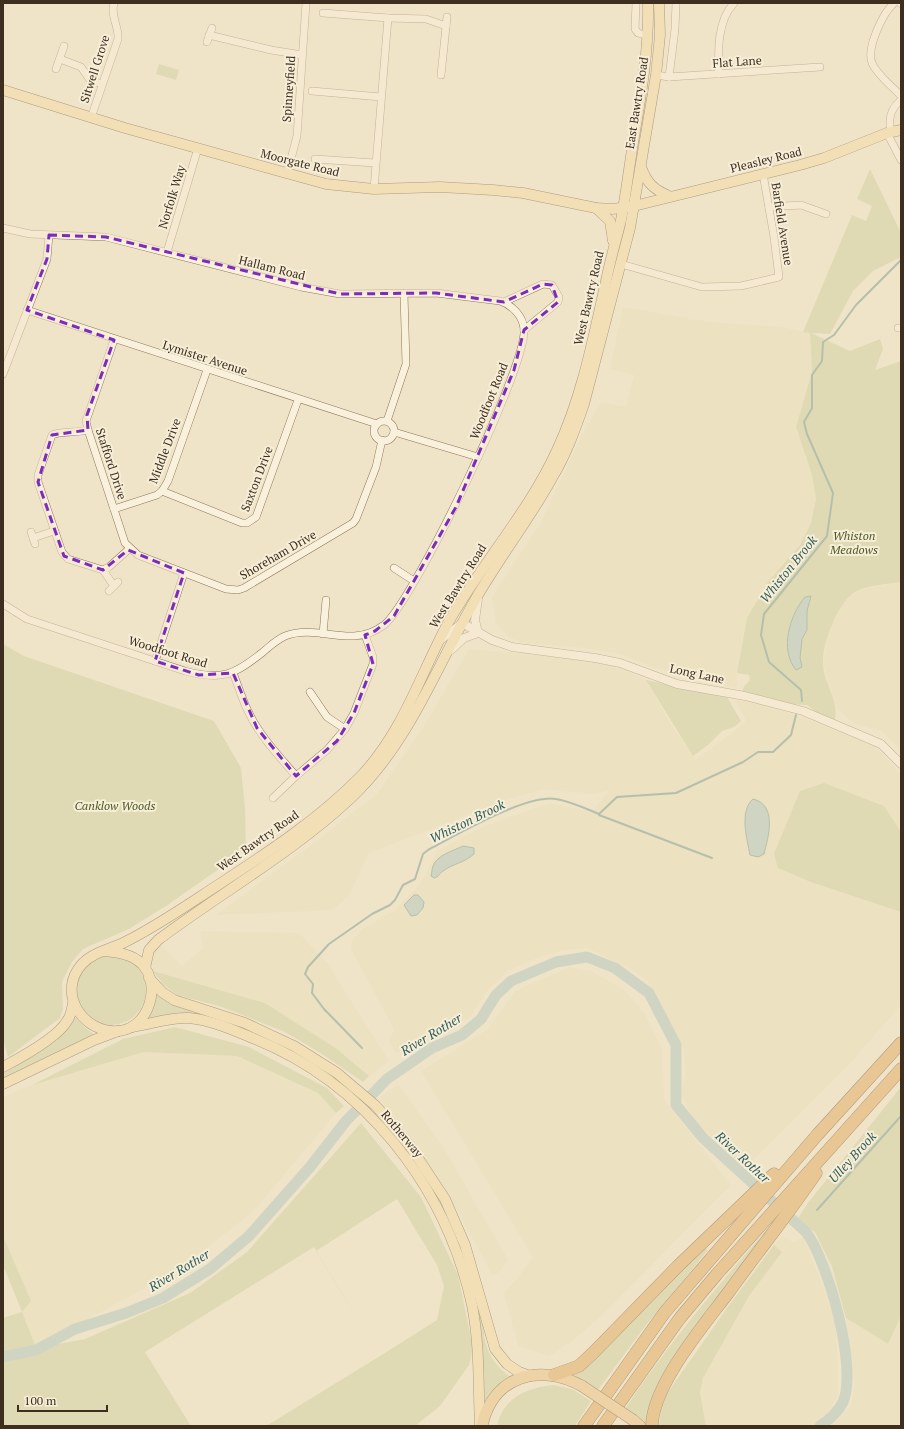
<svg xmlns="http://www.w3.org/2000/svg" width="904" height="1429" font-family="'PT Serif',serif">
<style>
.farmland{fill:#e6deb5}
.green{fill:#c9cf9b;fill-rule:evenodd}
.water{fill:#a9c4bc;stroke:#6f938a}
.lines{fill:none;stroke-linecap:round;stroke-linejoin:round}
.stream{stroke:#6f938a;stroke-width:2}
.river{stroke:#a9c4bc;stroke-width:11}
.minor-casing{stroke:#8d765c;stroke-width:8}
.tertiary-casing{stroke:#8d765c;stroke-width:9}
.primary-casing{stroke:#5b4430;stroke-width:11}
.trunk-casing{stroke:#5b4430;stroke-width:12}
.motorway-casing{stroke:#5b4430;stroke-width:13}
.minor{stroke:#faf1dc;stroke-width:7}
.tertiary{stroke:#faf1dc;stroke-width:8}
.primary{stroke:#f3d9a0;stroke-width:10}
.trunk{stroke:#eabe7c;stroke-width:11}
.motorway{stroke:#e0a458;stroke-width:12}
.trunk-bridge-casing{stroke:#5b4430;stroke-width:12;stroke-linecap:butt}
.trunk-bridge{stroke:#eabe7c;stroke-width:11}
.marked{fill:none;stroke:#7b2cbf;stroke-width:3;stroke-dasharray:8 5;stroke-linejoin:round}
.labels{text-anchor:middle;stroke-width:4;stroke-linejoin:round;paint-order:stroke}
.street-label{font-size:12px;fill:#3d2e20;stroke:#f7eed8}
.park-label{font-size:12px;font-style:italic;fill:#4d5a26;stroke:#f7eed8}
.water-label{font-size:13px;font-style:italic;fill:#2f5d5a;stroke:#f7eed8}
</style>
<rect width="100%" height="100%" fill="#f0e4c8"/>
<!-- farmland -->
<g class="farmland">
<path d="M623 307 711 322 781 327 810 333 812 372 796 427 812 475 816 499 811 523 800 545 768 582 747 618 736 677 738 683 735 688 652 667 621 654 577 647 523 643 509 637 496 624 492 597 541 522 584 431 601 402 626 407 634 375 610 369Z"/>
<path d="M901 582V750L882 731 855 724 837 709 823 664 830 627 843 604 858 590Z"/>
<path d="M469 649 589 660 620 668 646 680 672 726 696 760 745 723V718L735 701 749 700 807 719 876 747 901 775V1005L854 1059 744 1169 694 1120 681 1095 686 1071 683 1047 648 982 631 969 587 948 564 950 539 957 508 971 487 991 470 1017 413 1046 407 1047 396 1053 389 1041 394 1029 351 949 352 941 362 929 394 911 413 892 424 878 437 851 480 828 549 803 592 812 609 790 595 794 544 789 512 798 369 853 349 895 333 910 216 915 318 840 378 793 427 721Z"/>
<path d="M200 931 299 933 327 963 389 1061 369 1076 337 1049 265 1003 153 971 152 960 155 949 161 945 182 966 203 948Z"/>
<path d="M569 967 591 971 623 989 644 1012 662 1049 664 1100 731 1185 599 1318 572 1341 550 1356 518 1346 504 1293 517 1279 533 1257 421 1071 488 1029 515 991Z"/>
<path d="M144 1052 237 1056 318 1093 336 1113 253 1212 180 1268 107 1309 35 1345 22 1312 30 1301 3 1236V1097L32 1085Z"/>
<path d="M398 1084 443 1147 508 1260 499 1272 493 1276 455 1206 409 1135 379 1098Z"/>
<path d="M782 1236 793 1242 803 1237 824 1288 835 1325 838 1366V1396L828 1413 811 1426H706L700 1393 703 1378 749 1296 782 1252 774 1245Z"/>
<path d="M901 1316V1426H832L851 1406 855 1382 846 1318 888 1344Z"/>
</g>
<!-- green -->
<g class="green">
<path d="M159 64 179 70 176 80 156 74Z"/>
<path d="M870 169 901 233V257L873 271 853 291 830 334 811 333 850 351 880 339 883 349 875 370 901 361V582C888 584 871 585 859 590 839 597 822 644 823 664 824 684 839 699 835 720L819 714 807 705 787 704 742 691 745 685 750 680 749 675 737 673 747 618 768 582 800 545 811 523 816 499 812 475 796 427 812 372 810 333 803 332 852 215 866 221 872 206 857 199Z"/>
<path d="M3 644 24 656 214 721 241 768 245 809 246 850 166 906 129 929 83 949 72 962 62 982 63 1009 60 1018 8 1057 3 1039Z"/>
<path d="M646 680 727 697 741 721 734 727 722 731 708 745 693 756Z"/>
<path d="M824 783 884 806 901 832V912L811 882 778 868 774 854 800 791Z"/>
<circle cx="111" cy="990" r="35"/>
<path d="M153 971 265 1003 337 1049 369 1076 363 1082 322 1054 285 1032 222 1007 177 995 163 984Z"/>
<path d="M156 992 201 1013 200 1015 145 1021 153 1007Z"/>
<path d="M74 1016 83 1026 95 1035 3 1080V1071Z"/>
<path d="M175 1027 249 1047 327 1088 344 1106 336 1113 318 1093 237 1056 144 1052 32 1085 123 1039Z"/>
<path d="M901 1087V1316L888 1344 846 1318 832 1267 815 1232 797 1220 807 1204Z"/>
<path d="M361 1123 421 1197 458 1275 473 1348 469 1365 440 1406 415 1426H266L380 1356 314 1247 145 1352 191 1426H3V1354L85 1339 190 1293 247 1252ZM397 1199 437 1265 444 1286 437 1320 380 1356 316 1251Z"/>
<path d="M774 1221 777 1222C754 1253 732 1283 710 1314 688 1344 647 1388 646 1426H644L625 1409C669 1342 722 1281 774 1221Z"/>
<path d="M3 1236 31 1301 22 1312 35 1345 3 1353V1318L22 1312 3 1265Z"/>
<path d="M774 1245 782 1252 749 1296 703 1378 700 1393 706 1426H659L661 1408 668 1392 727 1308Z"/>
<path d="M703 1248 708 1250 643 1329 598 1390 566 1375Z"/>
<path d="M473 1289C476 1297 481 1307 482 1316 485 1346 486 1359 512 1378L485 1403 482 1343Z"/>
<path d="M554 1385 572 1389 591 1401 575 1426H497C503 1398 527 1387 554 1385Z"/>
</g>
<!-- water -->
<g class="water">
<path d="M811 596 807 611V630L802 639 800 658 802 667 796 670C779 649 790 615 805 597Z"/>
<path d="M753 799C778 805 768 838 764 854L758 857 750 855C747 839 739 811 753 799Z"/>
<path d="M463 846 474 848V854C464 863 452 864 443 871 439 874 439 877 434 878L431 876C432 872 432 869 433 866 437 855 453 851 463 846Z"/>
<path d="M414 895H418L424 902 423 908 417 915 411 916 404 905Z"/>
</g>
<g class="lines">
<!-- stream -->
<g class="stream">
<path d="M802 701 801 690 769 662 761 635 764 614 827 536 833 493 807 434 804 422 812 408V375L822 361 823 342 834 335 856 305 901 260"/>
<path d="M599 815 712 858"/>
<path d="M362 1048 324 1009 312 993 313 984 305 974 308 967 329 944 372 914 390 905 395 900 403 885 415 879 423 854 428 850C456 835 526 794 556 799 570 801 586 809 599 814L617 797 676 793 743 762 758 752H773L791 735 796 715"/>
<path d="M817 1210 901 1116"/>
</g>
<!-- river -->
<path class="river" d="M3 1357 36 1350 75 1329 126 1313 163 1298 210 1269 249 1236 310 1167 346 1121 387 1079 432 1048 462 1035 481 1019 496 995 511 981 556 962 587 957 615 968 649 993 676 1045V1105L703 1138 806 1232C828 1261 858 1368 843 1402 838 1412 829 1420 820 1426"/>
<defs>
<g id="minor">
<path d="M636 3 635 29 638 33 648 36"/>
<path d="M894 3C883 13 866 48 872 63 877 75 892 86 901 96"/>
<path d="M900 3 901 4"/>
<path d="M323 13 388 18 426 19 446 26"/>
<path d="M209 35 271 50 302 55"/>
<path d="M207 42 212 28"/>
<path d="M60 59 81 67 90 80 102 84"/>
<path d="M56 69 64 46"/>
<path d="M719 74C718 51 717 21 734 3"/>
<path d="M441 75 447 17"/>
<path d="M656 75 669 77 820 67"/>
<path d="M669 77 675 29 676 3"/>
<path d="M312 91 381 97"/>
<path d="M91 118 118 39C119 26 110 16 114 3"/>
<path d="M891 132C888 119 890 109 901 100"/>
<path d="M887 133 901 160"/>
<path d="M315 159 375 163"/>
<path d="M287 174 297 136 306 3"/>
<path d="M374 189 388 18"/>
<path d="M769 207 801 205 826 214"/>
<path d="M3 228 30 234 106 237 301 287 340 294 436 293 500 301C512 305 523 316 524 329 528 365 413 602 384 625 351 650 319 623 285 636 276 640 269 647 263 652 234 675 222 681 185 671L27 619 3 604"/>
<path d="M167 252 198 148"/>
<path d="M621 264 702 287 741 286 779 277 774 237 763 174"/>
<path d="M504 302 543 284 552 285 559 297 558 302 524 330"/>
<path d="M27 310 377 424"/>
<path d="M898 328H901"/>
<path d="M114 340 86 421 88 430 125 543 138 555 226 589 238 590 244 588 353 523 356 519 376 467 382 440"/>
<path d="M3 374 47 259 49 235"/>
<path d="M387 421 406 364 404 294"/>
<circle cx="384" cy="431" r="10"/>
<path d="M88 430C77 433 60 431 52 435L38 475V482L62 552 68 559 103 570 109 567 129 549"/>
<path d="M394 432 478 457"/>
<path d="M162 491 242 523H247L256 517 298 400"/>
<path d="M114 509 157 495 162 491 168 481 207 370"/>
<path d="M31 532 35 544"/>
<path d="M33 538 54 531"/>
<path d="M394 568 414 581"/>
<path d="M103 570 114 586"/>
<path d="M109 591 118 582"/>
<path d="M323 634 326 600"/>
<path d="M155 661 184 573"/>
<path d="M233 673C238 685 242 699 248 711 259 735 278 755 296 776L327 750 345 729 354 713 373 664V657L365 635"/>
<path d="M310 692 327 717 345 729"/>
<path d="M273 798 296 776"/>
</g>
<g id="tertiary">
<path d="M478 599 475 620 478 633"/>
<path d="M442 639 462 623 492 640 512 647 595 658 620 663 677 684 745 696 803 711 881 744 901 764"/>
<path d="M451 650 464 638 478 633"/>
</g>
<g id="primary">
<path d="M3 90 125 128 326 184 374 189 440 187 493 190 523 193 596 208 613 209 634 206 800 165 824 158 887 133 901 130"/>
<path d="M641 167C647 183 653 189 669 196"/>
<path d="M596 208 610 221 613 241"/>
<path d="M103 951C117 952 132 954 142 964 162 985 149 1028 119 1031 83 1034 56 993 82 964 93 952 111 949 125 942 159 925 190 903 221 883 270 851 320 818 361 776 403 732 420 675 448 623 481 564 529 512 557 450 582 397 593 339 606 281 610 261 616 240 621 220 626 194 629 168 633 143 641 96 649 51 648 3"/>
<path d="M145 968 149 950 158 940C222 892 292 853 351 798 410 742 435 669 475 600 499 558 529 520 552 478 566 455 575 430 584 404L630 228 656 75 660 35 659 3"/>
<path d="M149 978 162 992 174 1000 245 1023 294 1046 337 1073 376 1106 410 1146 445 1199 465 1245 495 1349 507 1364 519 1372 530 1376"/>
<path d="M132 1027C152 1024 169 1017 189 1018 210 1020 231 1029 250 1037 364 1081 446 1186 472 1305 480 1345 478 1386 480 1426"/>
<path d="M3 1067C20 1058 58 1037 67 1021 71 1016 72 1009 73 1003"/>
<path d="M3 1084 94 1040 118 1031"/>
</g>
<g id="trunk">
<path d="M633 1420 640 1426"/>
<path d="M482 1426C493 1375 540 1363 582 1386"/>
</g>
<g id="motorway">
<path d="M554 1375 579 1366 593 1353 679 1265 774 1174"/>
<path d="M584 1426 665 1312 818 1134 901 1043"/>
<path d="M603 1426 680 1318 717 1274 901 1069"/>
<path d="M652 1426C652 1386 704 1325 728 1293 757 1253 788 1214 816 1173"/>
</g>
</defs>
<!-- minor casing -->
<use href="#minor" class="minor-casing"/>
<!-- tertiary casing -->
<use href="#tertiary" class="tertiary-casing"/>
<!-- primary casing -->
<use href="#primary" class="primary-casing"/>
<!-- trunk casing -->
<use href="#trunk" class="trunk-casing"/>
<!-- motorway casing -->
<use href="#motorway" class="motorway-casing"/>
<!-- minor -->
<use href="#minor" class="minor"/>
<!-- tertiary -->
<use href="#tertiary" class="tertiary"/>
<!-- primary -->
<use href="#primary" class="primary"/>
<!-- trunk -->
<use href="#trunk" class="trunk"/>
<!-- motorway -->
<use href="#motorway" class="motorway"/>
<defs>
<path id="trunk-bridge" d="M582 1386 633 1420"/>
</defs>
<!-- trunk-bridge casing -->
<use href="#trunk-bridge" class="trunk-bridge-casing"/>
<!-- trunk-bridge -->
<use href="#trunk-bridge" class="trunk-bridge"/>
</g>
<!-- marked area -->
<path d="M0 0H904V1429H0ZM49 235 106 237 340 294 436 293 504 302 543 284 552 285 558 302 524 330 514 370 456 507 394 616 375 631 365 635 373 664 354 713 337 741 296 776 257 728 233 673 199 675 155 661 184 573 128 550 103 570 64 556 38 482 52 435 88 430 87 415 114 340 27 310 47 259Z" fill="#f0e4c8" fill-opacity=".55" fill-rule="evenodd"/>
<path class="marked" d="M49 235 106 237 340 294 436 293 504 302 543 284 552 285 558 302 524 330 514 370 456 507 394 616 375 631 365 635 373 664 354 713 337 741 296 776 257 728 233 673 199 675 155 661 184 573 128 550 103 570 64 556 38 482 52 435 88 430 87 415 114 340 27 310 47 259Z"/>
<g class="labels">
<!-- street labels -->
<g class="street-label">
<text transform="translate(737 62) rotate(-4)" y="4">Flat Lane</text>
<text transform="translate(95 69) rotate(-72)" y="4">Sitwell Grove</text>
<text transform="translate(289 89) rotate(-86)" y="4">Spinneyfield</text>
<text transform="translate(637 103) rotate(-81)" y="4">East Bawtry Road</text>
<text transform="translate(766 160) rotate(-14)" y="4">Pleasley Road</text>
<text transform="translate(300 163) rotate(14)" y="4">Moorgate Road</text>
<text transform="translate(172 197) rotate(-73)" y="4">Norfolk Way</text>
<text transform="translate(782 224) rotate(81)" y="4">Barfield Avenue</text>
<text transform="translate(272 268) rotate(14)" y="4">Hallam Road</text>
<text transform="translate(589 298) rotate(-77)" y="4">West Bawtry Road</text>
<text transform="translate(205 358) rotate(18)" y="4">Lymister Avenue</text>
<text transform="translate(489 401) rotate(-68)" y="4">Woodfoot Road</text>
<text transform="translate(165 451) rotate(-69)" y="4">Middle Drive</text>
<text transform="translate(111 464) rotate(72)" y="4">Stafford Drive</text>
<text transform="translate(257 479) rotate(-69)" y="4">Saxton Drive</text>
<text transform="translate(278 555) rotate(-30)" y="4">Shoreham Drive</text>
<text transform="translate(458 586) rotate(-58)" y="4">West Bawtry Road</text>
<text transform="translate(168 652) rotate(17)" y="4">Woodfoot Road</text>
<text transform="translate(697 674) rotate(12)" y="4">Long Lane</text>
<text transform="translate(258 841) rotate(-35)" y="4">West Bawtry Road</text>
<text transform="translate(402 1134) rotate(50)" y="4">Rotherway</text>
</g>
<!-- park labels -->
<g class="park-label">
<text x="854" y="540">Whiston<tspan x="854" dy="14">Meadows</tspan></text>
<text x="115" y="810">Canklow Woods</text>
</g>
<!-- water labels -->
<g class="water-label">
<text transform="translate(788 569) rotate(-51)" y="5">Whiston Brook</text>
<text transform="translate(467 821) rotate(-26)" y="5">Whiston Brook</text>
<text transform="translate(431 1034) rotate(-31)" y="5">River Rother</text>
<text transform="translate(743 1157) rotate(43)" y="5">River Rother</text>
<text transform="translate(852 1157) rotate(-48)" y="5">Ulley Brook</text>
<text transform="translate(179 1270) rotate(-31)" y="5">River Rother</text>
</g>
</g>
<!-- border -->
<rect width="904" height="1429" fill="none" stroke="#3d2e20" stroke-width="8"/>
<!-- scale -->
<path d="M18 1405v6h89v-6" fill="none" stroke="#3d2e20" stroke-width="2"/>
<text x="24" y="1405" font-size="12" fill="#3d2e20" stroke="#f7eed8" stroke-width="3" paint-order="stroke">100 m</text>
</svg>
